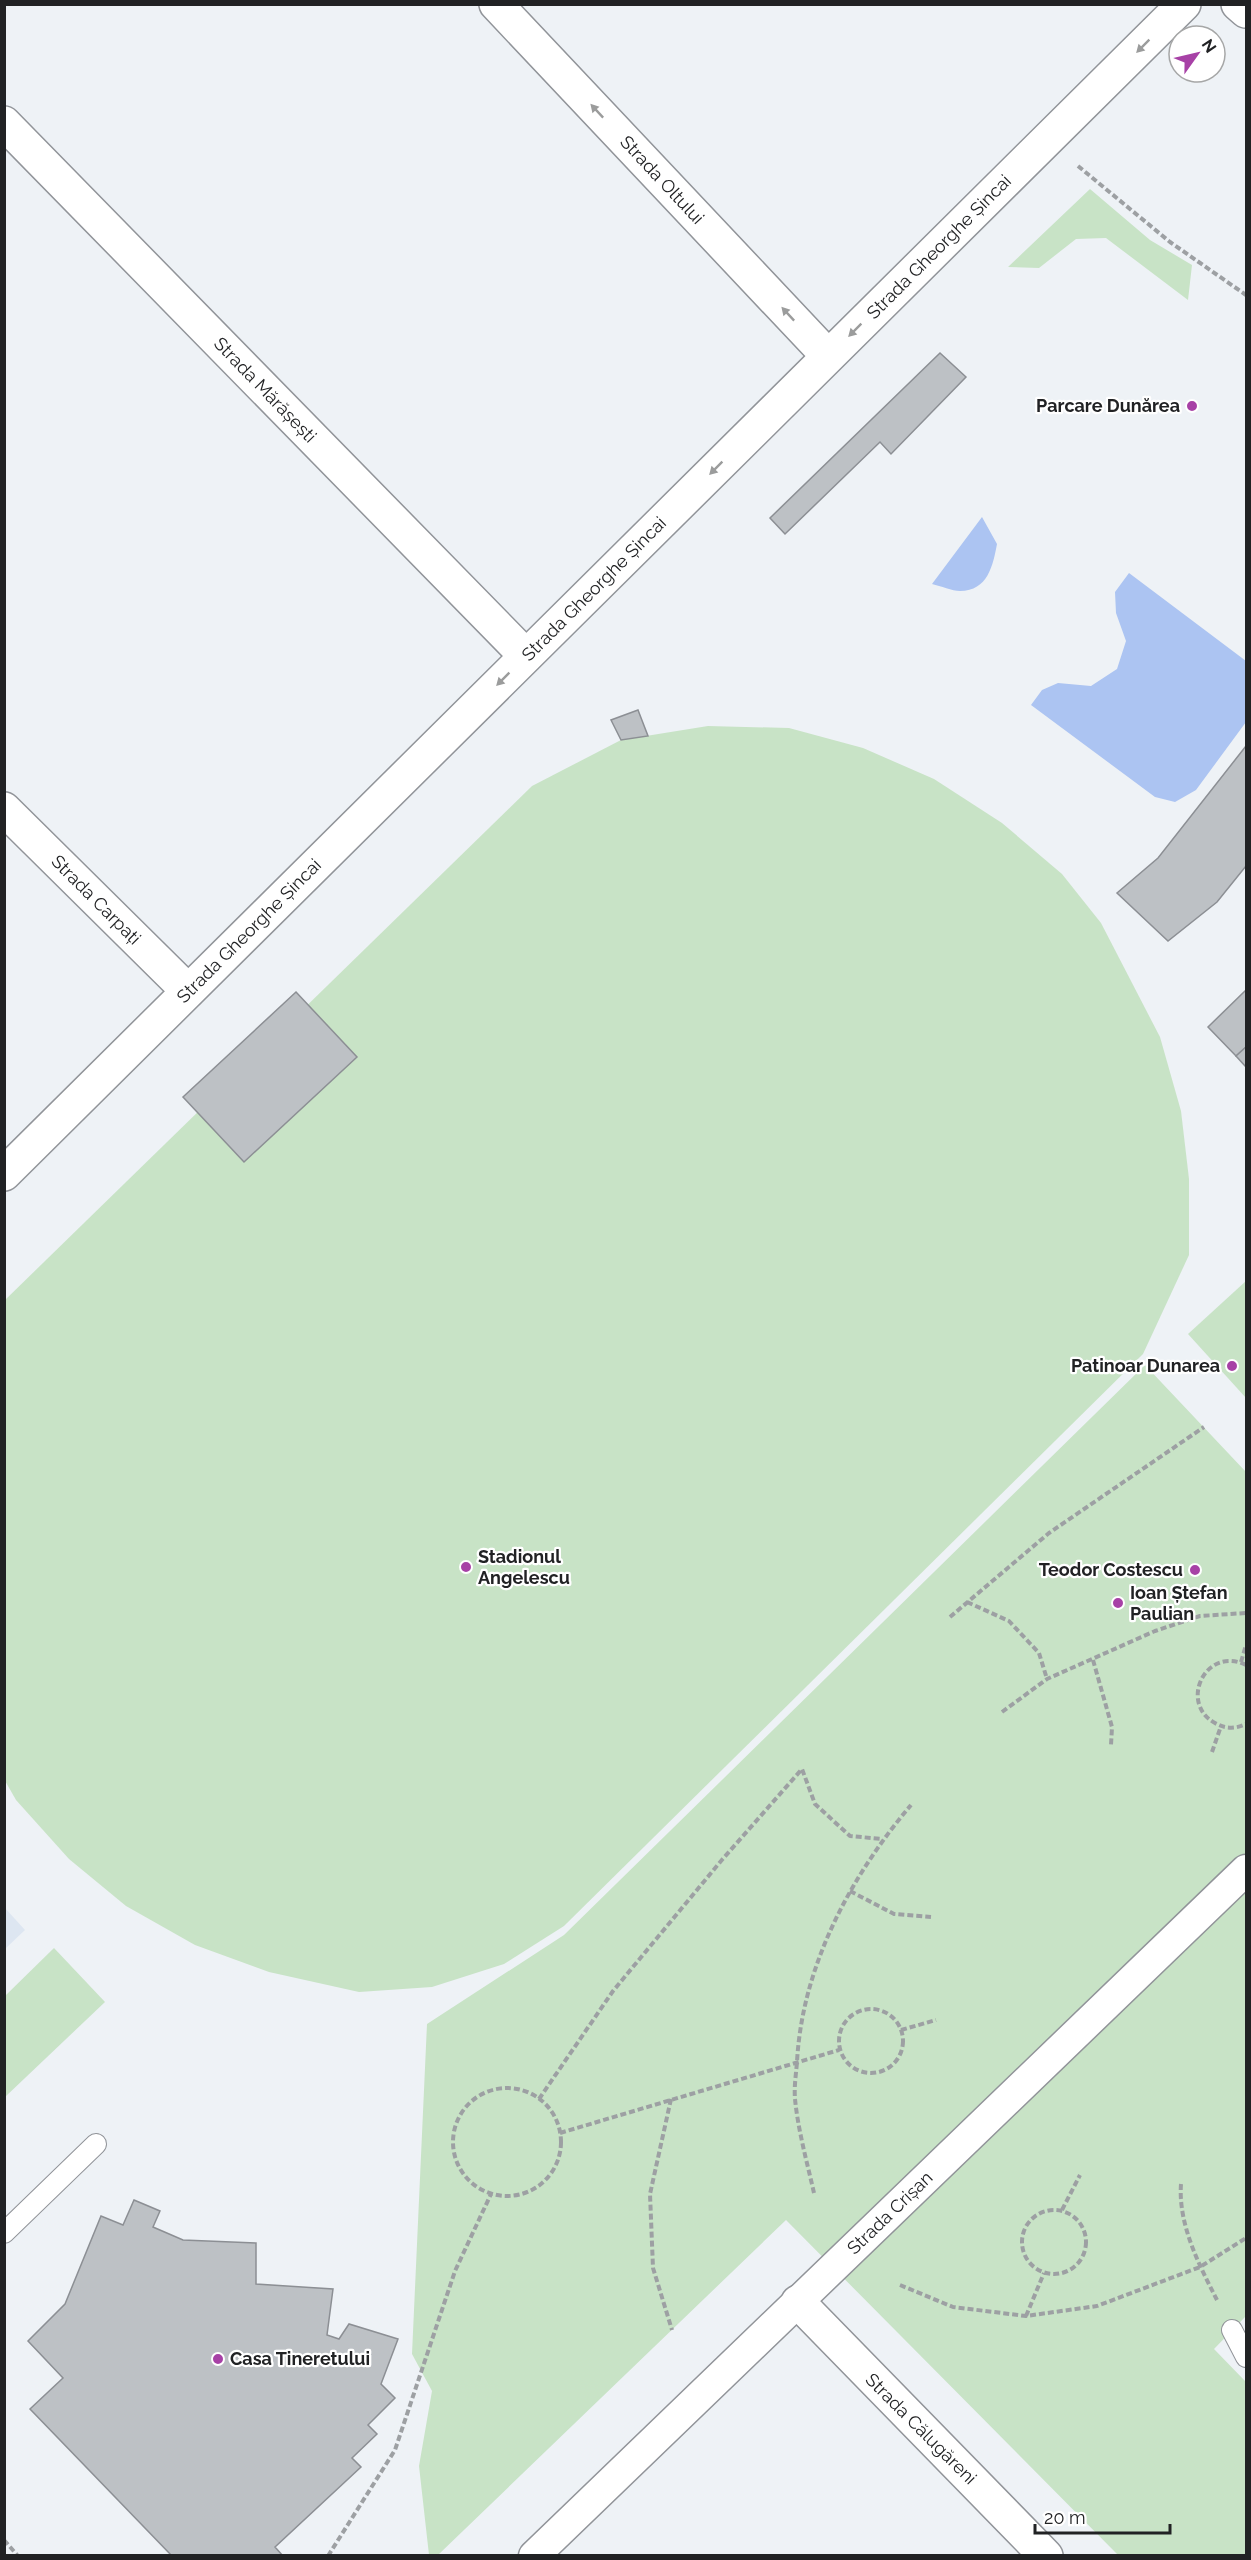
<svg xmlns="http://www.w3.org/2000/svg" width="1251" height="2560" font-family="Raleway,sans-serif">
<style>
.built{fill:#dde6f1}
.green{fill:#c8e3c6}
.water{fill:#acc4f2}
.building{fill:#bdc1c5;stroke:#8c8f94;stroke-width:1.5}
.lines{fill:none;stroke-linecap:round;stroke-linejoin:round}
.service-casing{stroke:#919499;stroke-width:22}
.pedestrian-casing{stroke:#919499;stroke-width:33}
.minor-casing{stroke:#919499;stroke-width:36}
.tertiary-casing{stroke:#919499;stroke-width:36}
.path{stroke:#9da0a3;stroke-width:4;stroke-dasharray:6 3;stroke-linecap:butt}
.service{stroke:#fff;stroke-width:20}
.pedestrian{stroke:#fff;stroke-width:30}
.minor{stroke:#fff;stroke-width:33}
.tertiary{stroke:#fff;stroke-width:33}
.oneway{fill:#9b9c9c}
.poi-dot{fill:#a741a6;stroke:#fff;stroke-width:2}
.labels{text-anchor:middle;stroke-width:4.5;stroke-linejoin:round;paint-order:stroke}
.street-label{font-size:18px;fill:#212224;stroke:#fff}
.poi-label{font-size:18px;font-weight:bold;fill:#212224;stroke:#fff;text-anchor:end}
</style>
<rect width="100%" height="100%" fill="#eef2f6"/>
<!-- built -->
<path class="built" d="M5 1908 25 1930 5 1949Z"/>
<!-- green -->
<g class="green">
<path d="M1090 189 1150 240 1192 265 1188 300 1106 238 1076 239 1039 268 1008 267Z"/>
<path d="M708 726 789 728 863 748 934 779 1002 823 1062 874 1101 923 1160 1037 1181 1111 1189 1179V1255L1143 1354 564 1926 504 1964 432 1987 359 1992 269 1972 195 1945 126 1906 69 1859 16 1800 4 1779V1301L532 786 621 740Z"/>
<path d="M1246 1281V1398L1188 1334Z"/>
<path d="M1145 1365 1246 1472V2316L1214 2349 1246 2382V2555H1118L786 2220 438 2555H429L419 2466 432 2391 412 2354 427 2024 564 1935Z"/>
<path d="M54 1948 105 2002 5 2097V1996Z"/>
</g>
<!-- water -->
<g class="water">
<path d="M982 517 997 544C993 565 988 591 960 591 952 591 941 586 932 584Z"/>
<path d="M1129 573 1246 661V722L1196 790 1175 802 1155 797 1031 705 1042 690 1058 683 1091 686 1117 669 1126 641 1116 613 1115 592Z"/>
</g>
<!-- building -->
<g class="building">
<path d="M940 353 966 377 891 454 880 442 785 534 770 518Z"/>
<path d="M638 710 648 736 621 740 611 720Z"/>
<path d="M1246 746V866L1217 902 1168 941 1117 893 1158 858Z"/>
<path d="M1246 990V1047L1236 1056 1208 1027Z"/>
<path d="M296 992 357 1057 244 1162 183 1097Z"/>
<path d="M1246 1047V1067L1236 1056Z"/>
<path d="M134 2200 160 2211 153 2227 183 2240 256 2243V2284L333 2289 327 2335 339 2339 349 2324 398 2339 381 2384 395 2398 368 2425 377 2434 352 2458 361 2467 275 2547 283 2556H172L30 2409 63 2378 28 2341 65 2304 101 2216 123 2225Z"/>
</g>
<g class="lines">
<defs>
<g id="service">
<path d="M4 2233 96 2144"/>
<path d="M1232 2330 1246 2357"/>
</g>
<path id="pedestrian" d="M534 2556 1246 1870"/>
<g id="minor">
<path d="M496 4 828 356"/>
<path d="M1238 4 1246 11"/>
<path d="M4 123 526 656"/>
<path d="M4 809 188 991"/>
<path d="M798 2302 1046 2556"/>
</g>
<path id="tertiary" d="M4 1174 1184 4"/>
</defs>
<!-- service casing -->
<use href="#service" class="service-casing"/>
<!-- pedestrian casing -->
<use href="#pedestrian" class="pedestrian-casing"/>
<!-- minor casing -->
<use href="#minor" class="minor-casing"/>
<!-- tertiary casing -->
<use href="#tertiary" class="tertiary-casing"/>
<!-- path -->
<g class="path">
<path d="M1078 166 1170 242 1246 295"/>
<path d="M967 1602 1009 1621 1039 1653 1047 1679"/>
<path d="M950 1617 1049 1533 1204 1427"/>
<path d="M1093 1660 1112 1727 1111 1745"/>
<path d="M1241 1662 1246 1645"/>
<path d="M1246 1665C1206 1645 1178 1703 1215 1723 1225 1729 1236 1729 1246 1724"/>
<path d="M1002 1712 1047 1679 1155 1631 1200 1616 1246 1613"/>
<path d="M1212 1752 1221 1726"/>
<path d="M850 1891 894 1914 931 1917"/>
<circle cx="871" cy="2041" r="32"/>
<path d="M901 2030 936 2020"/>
<circle cx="507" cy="2142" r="54"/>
<path d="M539 2099 613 1991 721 1861 802 1769 815 1804 850 1836 882 1839"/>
<path d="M671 2099 650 2194 653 2268 672 2330"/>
<path d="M560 2133 839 2050"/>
<path d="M1181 2184C1178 2224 1199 2265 1217 2300"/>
<path d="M814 2193C807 2162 798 2130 795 2099 794 2087 796 2074 797 2062 802 1967 850 1877 911 1805"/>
<circle cx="1054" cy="2242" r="32"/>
<path d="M1062 2210 1080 2175"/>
<path d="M900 2285 953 2307 1026 2316 1097 2306 1200 2267 1246 2238"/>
<path d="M1026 2316 1044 2273"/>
<path d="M4 2540 18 2556"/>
<path d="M328 2556 395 2450 455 2271 491 2194"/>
</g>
<!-- service -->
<use href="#service" class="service"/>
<!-- pedestrian -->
<use href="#pedestrian" class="pedestrian"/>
<!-- minor -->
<use href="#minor" class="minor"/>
<!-- tertiary -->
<use href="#tertiary" class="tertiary"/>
</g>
<!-- one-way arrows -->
<defs><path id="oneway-solid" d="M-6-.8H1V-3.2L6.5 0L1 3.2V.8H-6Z" transform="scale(1.5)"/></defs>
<g class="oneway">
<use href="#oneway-solid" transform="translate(1143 46) rotate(135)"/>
<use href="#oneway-solid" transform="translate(597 111) rotate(-133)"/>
<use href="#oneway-solid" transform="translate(788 314) rotate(-133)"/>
<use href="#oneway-solid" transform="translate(855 330) rotate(135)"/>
<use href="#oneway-solid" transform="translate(716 468) rotate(135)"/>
<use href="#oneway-solid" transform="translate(503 679) rotate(135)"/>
</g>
<!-- markers -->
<g class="poi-dot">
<circle cx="1192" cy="406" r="6"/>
<circle cx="1232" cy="1366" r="6"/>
<circle cx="466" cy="1567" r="6"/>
<circle cx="1195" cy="1570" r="6"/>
<circle cx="1118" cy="1603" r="6"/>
<circle cx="218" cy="2359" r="6"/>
</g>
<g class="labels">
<!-- street labels -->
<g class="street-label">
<text transform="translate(662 180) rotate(47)" y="6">Strada Oltului</text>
<text transform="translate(939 247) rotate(-45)" y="6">Strada Gheorghe Șincai</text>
<text transform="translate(265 390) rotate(46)" y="6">Strada Mărășești</text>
<text transform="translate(594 589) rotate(-45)" y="6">Strada Gheorghe Șincai</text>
<text transform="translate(96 900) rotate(45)" y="6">Strada Carpați</text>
<text transform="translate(249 931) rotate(-45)" y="6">Strada Gheorghe Șincai</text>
<text transform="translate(890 2213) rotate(-44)" y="6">Strada Crișan</text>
<text transform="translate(921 2429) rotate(45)" y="6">Strada Călugăreni</text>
</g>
<!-- poi labels -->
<g class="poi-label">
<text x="1180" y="412">Parcare Dunărea</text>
<text x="1220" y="1372">Patinoar Dunarea</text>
<text x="478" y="1563" text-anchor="start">Stadionul<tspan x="478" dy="21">Angelescu</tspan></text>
<text x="1183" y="1576">Teodor Costescu</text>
<text x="1130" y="1599" text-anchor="start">Ioan Ștefan<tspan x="1130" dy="21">Paulian</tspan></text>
<text x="230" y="2365" text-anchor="start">Casa Tineretului</text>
</g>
</g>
<!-- border -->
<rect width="1251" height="2560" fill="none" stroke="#212224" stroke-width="12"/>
<!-- north arrow -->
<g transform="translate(1197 54) rotate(56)"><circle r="28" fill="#ffffff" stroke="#a6a7a7" stroke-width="1.5"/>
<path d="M0-4.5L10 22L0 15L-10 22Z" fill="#a741a6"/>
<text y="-9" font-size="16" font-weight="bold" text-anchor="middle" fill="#212224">N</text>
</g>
<!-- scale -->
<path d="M1035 2524v9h135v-9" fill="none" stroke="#212224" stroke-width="3"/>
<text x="1044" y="2524" font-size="18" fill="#212224" stroke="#ffffff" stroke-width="4.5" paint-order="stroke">20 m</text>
</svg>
